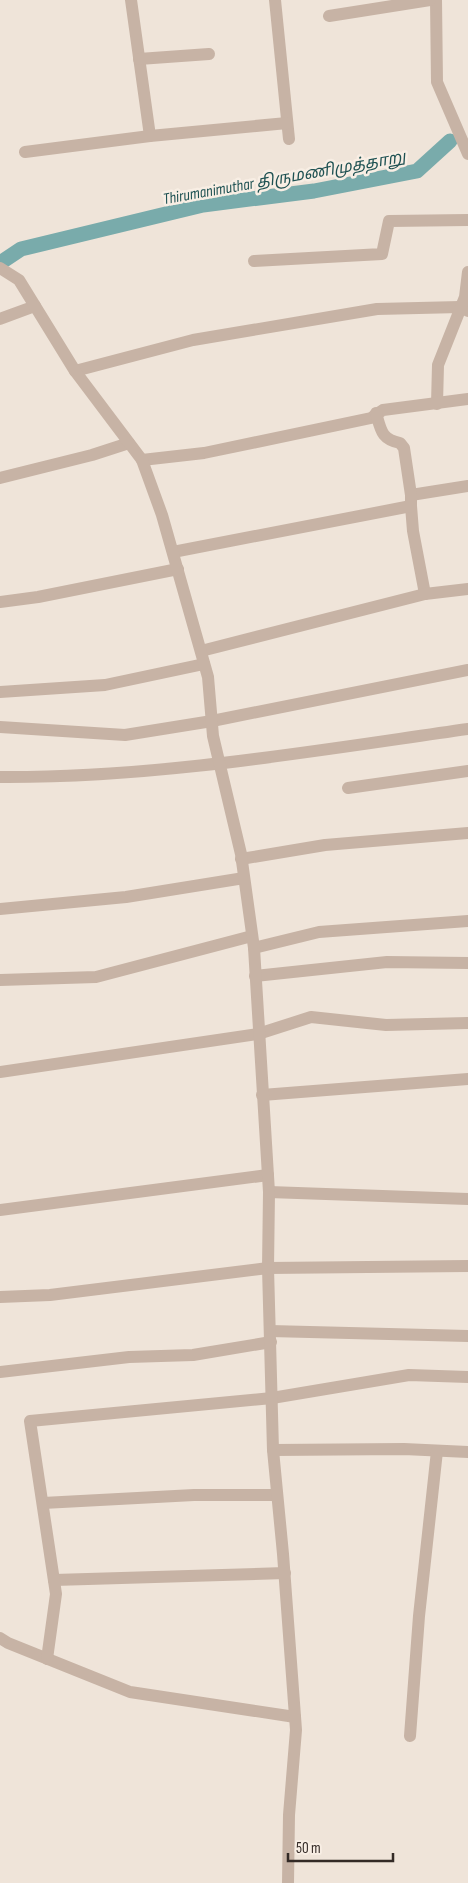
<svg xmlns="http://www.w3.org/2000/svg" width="468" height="1883" font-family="'Sofia Sans Condensed','Noto Sans Tamil',sans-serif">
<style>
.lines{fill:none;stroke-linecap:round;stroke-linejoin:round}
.canal{stroke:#79abab;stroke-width:15}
.minor{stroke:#c7b3a5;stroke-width:12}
.tertiary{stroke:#c7b3a5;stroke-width:12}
.labels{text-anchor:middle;stroke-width:5;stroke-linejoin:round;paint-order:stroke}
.water-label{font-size:16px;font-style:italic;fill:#1e5152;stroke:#f8eee4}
</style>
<rect width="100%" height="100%" fill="#efe4d9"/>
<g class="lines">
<!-- canal -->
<path class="canal" d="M0 263 21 249 203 205 314 191 417 171 450 141"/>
<!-- minor -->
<g class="minor">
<path d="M131 0 150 136"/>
<path d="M275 0 289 139"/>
<path d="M436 0 437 82 468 154"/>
<path d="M329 16 430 0"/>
<path d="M139 59 209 54"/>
<path d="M25 152 150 136 287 123"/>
<path d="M254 261 382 254 389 221 468 220"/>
<path d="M0 319 35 306"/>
<path d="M75 371 193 340 377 309 460 307 468 311"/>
<path d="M437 404 438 365 465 297 468 272"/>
<path d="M142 460 204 453 371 418 383 410 468 399"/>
<path d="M0 478 92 455 129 443"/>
<path d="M411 495 468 486"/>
<path d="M411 506 413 531 425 594"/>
<path d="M173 552 411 506V495L404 448 400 443C381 439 381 430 376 413"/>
<path d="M0 602 38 597 178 569"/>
<path d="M201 651 425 594 468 589"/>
<path d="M0 692 105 685 204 664"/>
<path d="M0 727 125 735 212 721 468 670"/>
<path d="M0 777C157 778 313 751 468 729"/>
<path d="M348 788 468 771"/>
<path d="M241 859 325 845 468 833"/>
<path d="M0 909 126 897 244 878"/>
<path d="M254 948 319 932 468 921"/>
<path d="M255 976 387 962 468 963"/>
<path d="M0 980 96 977 252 936"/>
<path d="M0 1072 258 1034 311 1017 386 1025 468 1023"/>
<path d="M262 1095 468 1079"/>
<path d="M269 1192 468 1199"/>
<path d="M0 1210 268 1175"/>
<path d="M0 1297 50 1295 268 1268 468 1266"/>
<path d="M270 1331 468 1336"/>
<path d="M0 1372 129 1357 193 1355 271 1342"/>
<path d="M273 1450 404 1449 468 1452"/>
<path d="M43 1503 194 1495H277"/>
<path d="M54 1580 285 1573"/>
<path d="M0 1638 8 1643 130 1692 295 1717"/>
<path d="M47 1659 56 1594 30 1421 272 1398 409 1375 468 1377"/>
<path d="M410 1736 419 1616 437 1451"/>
</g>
<!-- tertiary -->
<path class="tertiary" d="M0 268 19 280 75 371 142 460 162 515 208 677 213 736 241 854 254 948 269 1192 268 1268 273 1450 283 1554 296 1730 289 1815 288 1883"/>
</g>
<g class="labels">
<!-- water labels -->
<g class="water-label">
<text transform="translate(284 177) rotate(-10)" y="6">Thirumanimuthar திருமணிமுத்தாறு</text>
</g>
</g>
<!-- scale -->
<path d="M288 1853v8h105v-8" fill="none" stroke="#332a26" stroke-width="2.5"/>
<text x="296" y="1853" font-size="15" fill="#332a26" stroke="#f8eee4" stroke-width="4" paint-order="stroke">50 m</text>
</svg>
